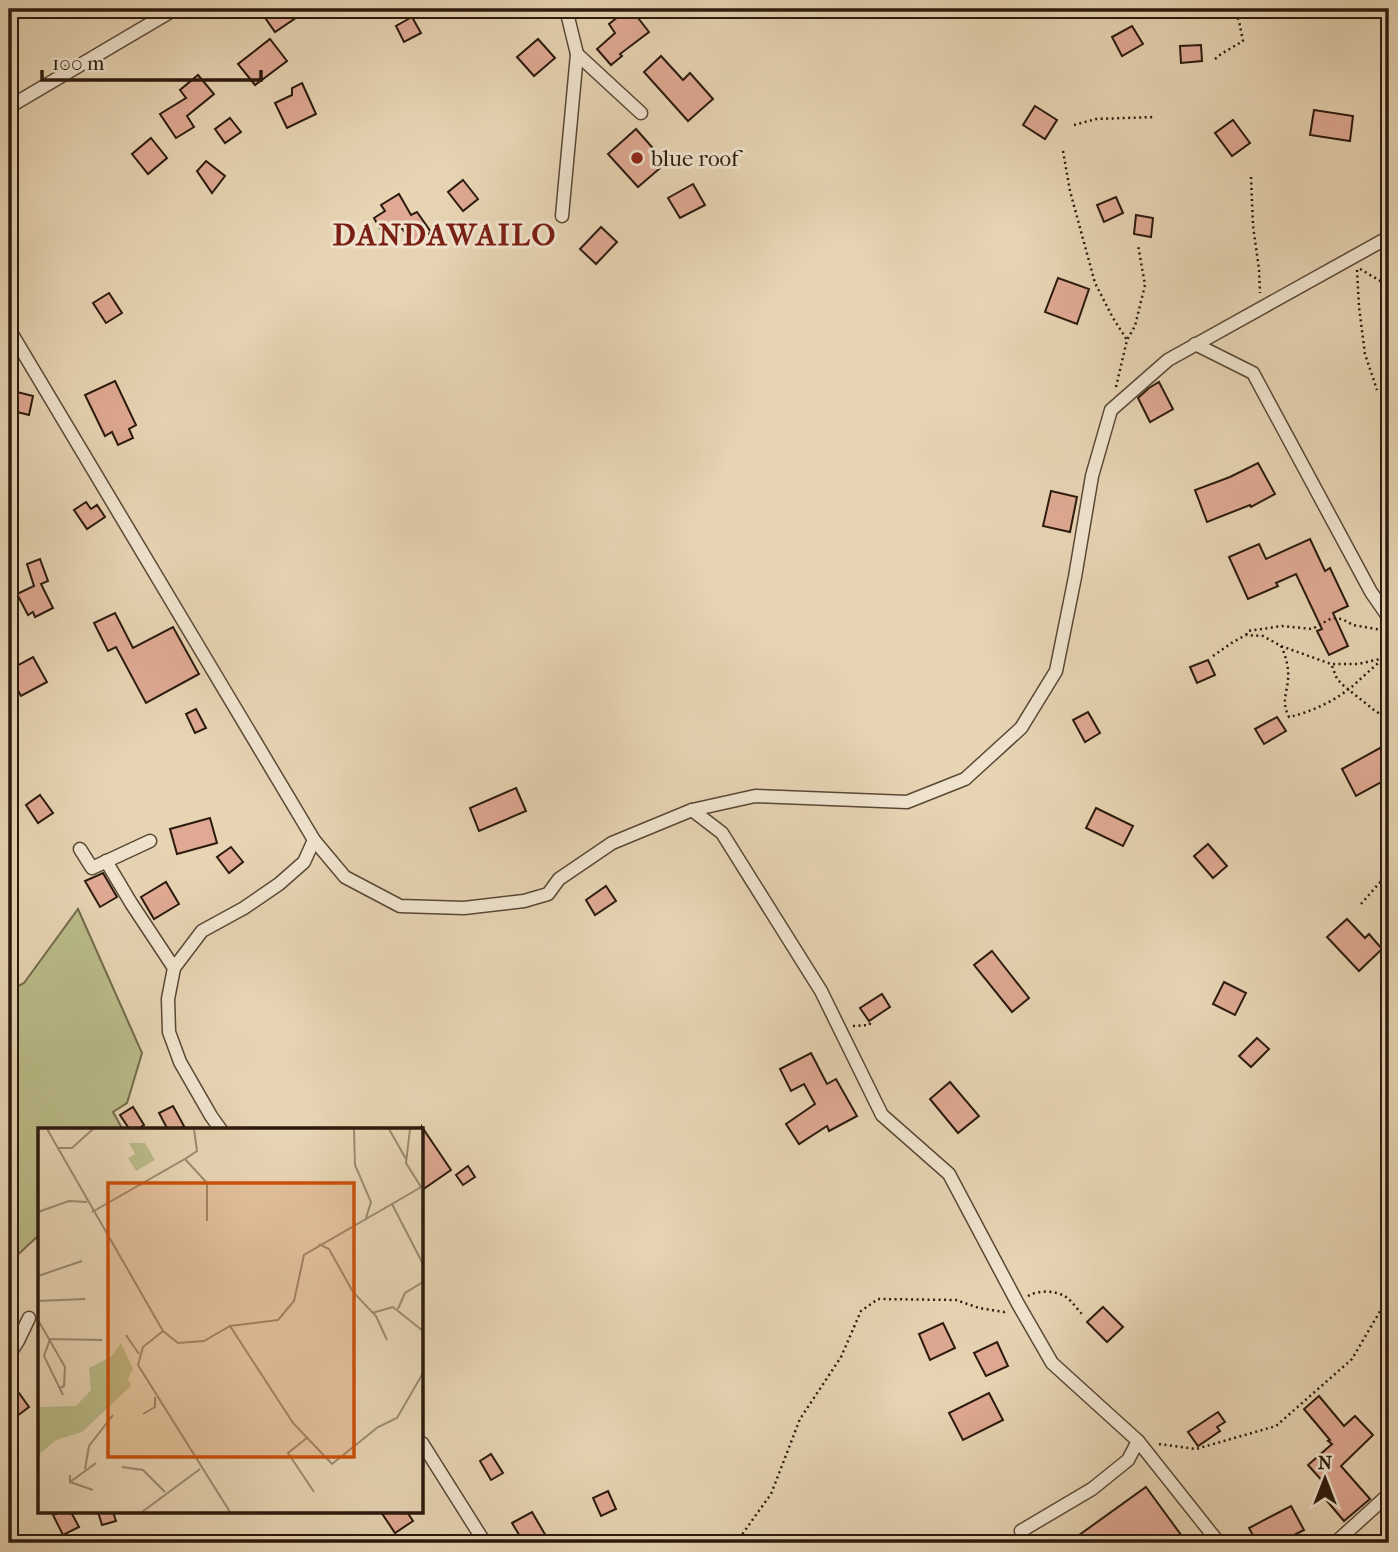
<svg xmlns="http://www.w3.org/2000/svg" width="1398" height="1552" font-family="'IM FELL French Canon',serif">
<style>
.green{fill:#babc89;stroke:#726b4b;stroke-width:2}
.building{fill:#dfa993;stroke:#2b1a0d;stroke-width:2}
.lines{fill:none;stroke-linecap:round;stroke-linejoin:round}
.minor-casing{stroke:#5a4836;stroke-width:15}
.path{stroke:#2b1a0d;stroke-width:2.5;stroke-dasharray:2 3.5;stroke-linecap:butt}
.minor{stroke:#efe3ce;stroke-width:12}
.poi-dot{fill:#8f2418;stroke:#efe3ce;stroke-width:2.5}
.labels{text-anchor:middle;stroke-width:6;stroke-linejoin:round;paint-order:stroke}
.poi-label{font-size:23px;fill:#2b1a0d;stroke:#efe3ce;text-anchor:start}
.district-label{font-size:30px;font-weight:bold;letter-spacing:2px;fill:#7a1f14;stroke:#efe3ce}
.inset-road{fill:none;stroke:#9c8a71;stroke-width:2}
.view{fill:#cc500c;fill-opacity:0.15;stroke:#cc500c;stroke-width:3.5}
.inset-edge{fill:none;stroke:#2b1a0d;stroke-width:3.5}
</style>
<rect width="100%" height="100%" fill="#e7d4b3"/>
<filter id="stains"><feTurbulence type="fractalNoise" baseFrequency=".00286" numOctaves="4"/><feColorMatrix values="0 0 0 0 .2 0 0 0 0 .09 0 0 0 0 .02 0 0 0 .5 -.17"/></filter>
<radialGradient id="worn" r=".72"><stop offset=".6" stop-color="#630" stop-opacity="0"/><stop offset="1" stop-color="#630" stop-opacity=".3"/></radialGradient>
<!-- green -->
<path class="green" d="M78 909 142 1053 127 1103 113 1112 123 1130H40V1234L9 1263V991L24 983Z"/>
<!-- building -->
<g class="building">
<path d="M259 9H309L275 32Z"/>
<path d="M628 9H631L649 32 620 54 622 56 611 65 597 49 615 33 609 24Z"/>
<path d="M412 17 421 33 404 42 396 26Z"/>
<path d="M1132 26 1143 44 1122 56 1112 37Z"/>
<path d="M270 39 287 61 255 85 238 64Z"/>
<path d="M538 39 555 58 534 76 517 57Z"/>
<path d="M1201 45 1202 61 1181 63 1180 46Z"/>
<path d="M661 56 683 80 690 73 713 99 688 121 644 72Z"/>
<path d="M198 75 214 94 187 116 194 127 176 138 160 114 186 98 180 90Z"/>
<path d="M302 83 316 114 287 128 275 103 292 95V88Z"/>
<path d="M1035 106 1057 120 1045 139 1023 125Z"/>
<path d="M1314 110 1353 116 1350 141 1310 135Z"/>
<path d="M230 118 241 132 225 143 215 129Z"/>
<path d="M1233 120 1250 143 1232 156 1215 133Z"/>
<path d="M636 129 666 163 638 187 608 154Z"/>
<path d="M151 138 167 158 148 174 132 154Z"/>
<path d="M206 161 225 176 212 193 197 171Z"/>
<path d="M463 180 478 199 463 211 448 192Z"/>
<path d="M693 184 705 205 680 218 668 198Z"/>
<path d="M399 194 411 215 417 212 431 232 414 245 398 223 382 232 374 218 385 211 381 205Z"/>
<path d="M1116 197 1123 213 1104 222 1097 205Z"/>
<path d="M1136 215 1153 218 1151 237 1134 234Z"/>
<path d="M601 227 617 242 596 264 580 249Z"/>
<path d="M1058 278 1089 289 1077 324 1045 312Z"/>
<path d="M109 293 122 313 106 323 93 303Z"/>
<path d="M115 381 136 425 129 429 133 438 118 445 112 432 105 436 85 395Z"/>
<path d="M1159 382 1173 409 1150 422 1138 398 1149 388Z"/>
<path d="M13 391 33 396 29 415 9 410Z"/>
<path d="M1258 463 1275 494 1251 507 1250 505 1207 522 1195 490 1230 477Z"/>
<path d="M1051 491 1077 497 1070 532 1043 526Z"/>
<path d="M86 502 91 509 97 505 105 517 87 529 74 510Z"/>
<path d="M1310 539 1325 571 1330 568 1348 606 1333 613 1348 646 1329 655 1317 631 1322 629 1296 574 1276 583 1278 586 1248 599 1229 557 1259 544 1266 559Z"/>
<path d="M40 559 48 581 41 584 53 608 35 617 33 612 28 615 17 594 34 586 27 564Z"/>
<path d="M115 613 133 648 173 627 199 674 146 703 116 647 108 651 94 623Z"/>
<path d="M33 657 47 682 21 696 9 674V670Z"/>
<path d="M1208 660 1215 675 1197 683 1190 667Z"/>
<path d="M196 709 206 728 195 733 186 714Z"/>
<path d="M1088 712 1100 733 1085 742 1073 720Z"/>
<path d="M1277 717 1286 731 1264 744 1255 729Z"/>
<path d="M1389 743V778L1356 796 1342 769Z"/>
<path d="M516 788 526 811 479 831 470 808Z"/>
<path d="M40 795 53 813 38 823 26 805Z"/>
<path d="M1096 808 1133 826 1123 846 1086 828Z"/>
<path d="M210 818 217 843 177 854 170 829Z"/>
<path d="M1208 844 1227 866 1213 878 1194 856Z"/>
<path d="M231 847 243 862 229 873 217 857Z"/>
<path d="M103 873 117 897 100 907 85 881Z"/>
<path d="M166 882 179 904 154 919 141 897Z"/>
<path d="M606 886 616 901 595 915 586 900Z"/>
<path d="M1347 919 1365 938 1369 934 1382 949 1359 971 1327 937Z"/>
<path d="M992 951 1029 998 1012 1012 974 965Z"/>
<path d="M1224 982 1246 993 1235 1015 1213 1004Z"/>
<path d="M882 994 890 1007 869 1021 860 1008Z"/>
<path d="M1257 1038 1269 1049 1251 1067 1239 1056Z"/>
<path d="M811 1053 827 1084 836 1079 857 1116 829 1131 827 1126 799 1144 786 1124 815 1104 804 1084 791 1091 780 1069Z"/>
<path d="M950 1082 979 1116 958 1133 930 1099Z"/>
<path d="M173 1106 184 1126 177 1130H168L159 1113Z"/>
<path d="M133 1107 144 1125 136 1130H130L120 1115Z"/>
<path d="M422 1127 451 1170 422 1190Z"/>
<path d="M468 1166 475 1177 463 1185 456 1175Z"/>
<path d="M1103 1307 1123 1327 1107 1342 1087 1322Z"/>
<path d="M943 1323 955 1348 930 1360 919 1334Z"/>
<path d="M997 1342 1008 1366 986 1376 974 1353Z"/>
<path d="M9 1379 29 1407 9 1422Z"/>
<path d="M989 1393 1003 1420 963 1440 949 1413Z"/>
<path d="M1319 1396 1344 1426 1355 1416 1373 1435 1341 1466 1370 1499 1344 1521 1327 1501 1334 1494 1308 1465 1332 1444 1328 1441 1330 1440 1304 1409Z"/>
<path d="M1218 1412 1225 1422 1217 1427 1220 1431 1198 1446 1188 1432Z"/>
<path d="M491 1454 503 1473 491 1480 480 1461Z"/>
<path d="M1146 1487 1187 1543H1068Z"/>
<path d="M608 1491 616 1509 601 1516 593 1498Z"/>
<path d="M1291 1506 1304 1530 1278 1543H1257L1249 1528Z"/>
<path d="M60 1512H71L79 1527 63 1535 53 1515Z"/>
<path d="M98 1512H113L116 1521 102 1525Z"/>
<path d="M381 1512H407L413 1521 395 1533Z"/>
<path d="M532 1512 550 1543H524L512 1523Z"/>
</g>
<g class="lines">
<defs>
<g id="minor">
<path d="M577 54 641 113"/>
<path d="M9 107 175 9"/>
<path d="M562 216 577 54 566 9"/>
<path d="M9 329 314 840 345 877 400 906 464 908 524 901 548 894 559 879 612 843 692 810 755 796 907 802 965 779 1021 728 1056 671 1075 577 1092 476 1111 410 1168 360 1389 237"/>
<path d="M1195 344 1253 373 1371 592 1389 618"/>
<path d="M692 810 722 833 821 991 882 1115 949 1174 1018 1304 1052 1363 1138 1441 1219 1543"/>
<path d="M80 849 92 868 150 841"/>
<path d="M106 861 131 903 174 968"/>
<path d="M221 1130 211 1116 180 1062 169 1032 168 999 174 968 202 931 244 908 279 884 304 862 314 840"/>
<path d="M9 1355 18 1341 29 1318"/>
<path d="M422 1443 485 1543"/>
<path d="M1026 1543 1021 1531 1092 1489 1128 1460 1138 1441"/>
<path d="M1335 1543 1389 1494"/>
</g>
</defs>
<!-- minor casing -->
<use href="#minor" class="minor-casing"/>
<!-- path -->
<g class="path">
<path d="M1215 59 1221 54 1243 41 1239 21 1234 9"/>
<path d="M1074 125 1096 119 1155 117"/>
<path d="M1063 151 1070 191 1095 283 1113 318 1127 340"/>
<path d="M1251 177 1253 226 1259 269 1260 293"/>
<path d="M1360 269 1389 286"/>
<path d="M1357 270 1359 307 1365 354 1377 390"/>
<path d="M1116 387 1127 340 1135 326 1145 285 1138 245"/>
<path d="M1246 635 1248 631 1282 626 1312 629 1332 618 1342 619 1353 625 1382 630"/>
<path d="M1281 646C1286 656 1289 668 1288 679 1287 695 1281 701 1289 717 1312 712 1339 699 1356 683 1367 673 1378 663 1389 654"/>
<path d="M1213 656 1233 642 1246 635 1263 636 1281 646 1331 664H1358L1389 657"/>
<path d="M1332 666 1337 679 1344 686 1374 710 1389 720"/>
<path d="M1361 904 1389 872"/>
<path d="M853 1026 869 1025 872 1021"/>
<path d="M1028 1296C1038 1290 1056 1290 1066 1297 1072 1301 1077 1309 1082 1314"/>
<path d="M1159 1444 1196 1449 1276 1426 1352 1359 1389 1296"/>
<path d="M736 1543 771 1494 800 1419 841 1357 861 1311 878 1299 956 1300 979 1308 1004 1312 1008 1310"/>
</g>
<!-- minor -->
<use href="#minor" class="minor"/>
</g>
<!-- markers -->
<circle class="poi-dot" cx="637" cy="158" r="7"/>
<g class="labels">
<!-- poi labels -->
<g class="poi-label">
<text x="651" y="166">blue roof</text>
</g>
<!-- district labels -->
<g class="district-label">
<text x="445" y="245">DANDAWAILO</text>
</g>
</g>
<!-- overview -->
<g transform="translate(38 1128)">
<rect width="385" height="385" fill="#e7d4b3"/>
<path d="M91 15H107L117 32 98 43 90 30 97 26ZM83 215 95 241 90 251 93 258 44 304 18 312 0 327V279L38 278 53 262 51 240 74 228Z" fill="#babc89"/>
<path class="inset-road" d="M9 1 125 203 140 215 166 213 192 198 240 192 256 173 266 127 385 58M316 1 317 37 333 74 328 90M351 1 368 31M372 1 368 35 383 59M20 20H34L55 1M147 31 159 23 156 1M354 76 385 136M0 84 31 73 49 74M54 84 147 31 169 55V93M281 116 291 121 315 164 338 188 349 212M0 148 44 133M0 173 47 171M360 181 367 165 385 154M334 185 355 179 385 203M0 192 27 239 26 258 22 260M192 198 255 295 294 336 340 299 359 290 385 245M125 203 105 219 100 237 192 384M88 207 101 226M25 267 6 228 12 211 64 212M105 286 117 279V269M270 309 250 325 276 364M84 339 105 342 127 364M47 341 51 318 75 287M32 347V354L58 335M32 354 55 362M104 384 162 341"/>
<path class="view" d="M70 55H316V329H70Z"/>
<rect width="385" height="385" class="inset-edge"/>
</g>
<!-- margin -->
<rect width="1398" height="1552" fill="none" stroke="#e7d4b3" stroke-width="35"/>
<rect x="10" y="10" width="1377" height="1531" fill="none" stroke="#2b1a0d" stroke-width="3.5"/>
<rect x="18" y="18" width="1363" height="1517" fill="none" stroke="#2b1a0d" stroke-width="2"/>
<!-- north arrow -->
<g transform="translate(1325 1479)" stroke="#efe3ce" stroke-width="5" paint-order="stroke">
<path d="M0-5L12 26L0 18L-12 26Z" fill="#2b1a0d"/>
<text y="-10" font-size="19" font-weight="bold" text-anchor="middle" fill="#2b1a0d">N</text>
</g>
<!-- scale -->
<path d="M42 70v10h219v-10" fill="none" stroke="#2b1a0d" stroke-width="3.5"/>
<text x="52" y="70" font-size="21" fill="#2b1a0d" stroke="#efe3ce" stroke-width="5" paint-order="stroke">100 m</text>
<rect width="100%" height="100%" filter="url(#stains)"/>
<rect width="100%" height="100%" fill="url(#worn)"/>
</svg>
